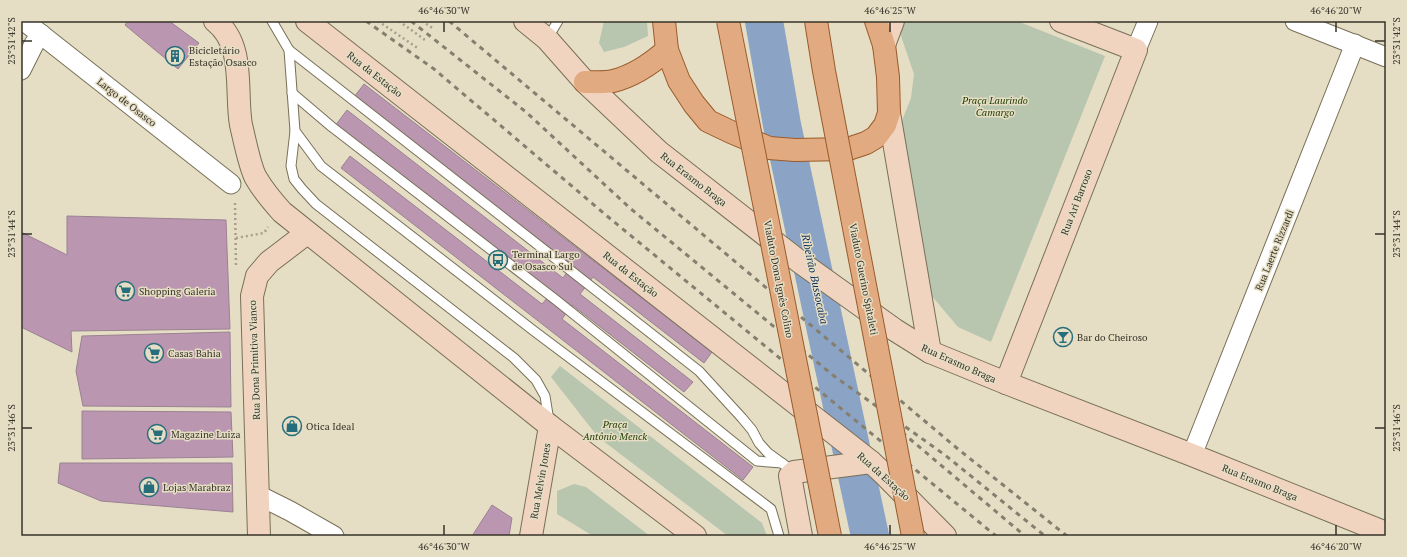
<svg xmlns="http://www.w3.org/2000/svg" width="1407" height="557" font-family="'PT Serif',serif">
<style>
.green{fill:#b8c5af}
.lines{fill:none;stroke-linecap:round;stroke-linejoin:round}
.river{stroke:#8ba3c5;stroke-width:38}
.building{fill:#bb96b0;stroke:#998292}
.lane-casing{stroke:#777058;stroke-width:11}
.street-casing{stroke:#777058;stroke-width:21}
.secondary-casing{stroke:#777058;stroke-width:24}
.primary-casing{stroke:#995b2b;stroke-width:24}
.path{stroke:#a59f8b;stroke-width:2.5;stroke-dasharray:2 3;stroke-linecap:butt}
.lane{stroke:#fff;stroke-width:9}
.street{stroke:#fff;stroke-width:19}
.secondary{stroke:#f1d4c0;stroke-width:22}
.primary{stroke:#e2aa80;stroke-width:22}
.rail{stroke:#847f6e;stroke-width:3;stroke-dasharray:5 5;stroke-linecap:butt}
.primary-bridge-casing{stroke:#995b2b;stroke-width:24;stroke-linecap:butt}
.primary-bridge{stroke:#e2aa80;stroke-width:22}
.ticks{fill:none;stroke:#363329;stroke-width:1.5}
.labels{text-anchor:middle;stroke-width:3;stroke-linejoin:round;paint-order:stroke}
.poi-label{font-size:10px;fill:#363329;stroke:#e6dec4;text-anchor:start}
.street-label{font-size:10px;fill:#363329;stroke:#e6dec4}
.park-label{font-size:10px;font-style:italic;fill:#213d04;stroke:#e6dec4}
.water-label{font-size:11px;font-style:italic;fill:#10305c;stroke:#e6dec4}
.neatline{fill:none;stroke:#363329;stroke-width:1.5}
.ticks-label{font-size:10px;text-anchor:middle;fill:#363329}
</style>
<rect width="100%" height="100%" fill="#e6dec4"/>
<!-- green -->
<g class="green">
<path d="M604 21H647L648 36 624 47 604 52 599 43Z"/>
<path d="M904 21H1017L1105 56 991 342 958 327 925 288 899 128 911 98 914 74 900 33Z"/>
<path d="M560 366 762 523 767 536H728L598 437 551 377Z"/>
<path d="M574 484 586 487 650 536H593L557 514V491Z"/>
</g>
<g class="lines">
<!-- river -->
<path class="river" d="M764 21 782 125 870 536"/>
</g>
<!-- building -->
<g class="building">
<path d="M128 21H169L199 43 178 69 125 25Z"/>
<path d="M364 84 712 352 704 363 593 277 580 294 693 382 684 392 572 305 562 319 753 467 743 480 341 168 350 156 542 304 548 297 335 126 347 110 563 278 572 265 354 97Z"/>
<path d="M67 216 226 220 230 329 71 331 72 352 21 327V232L67 255Z"/>
<path d="M230 332 231 407 83 406 76 371 82 336Z"/>
<path d="M82 411 231 412 233 457 82 459Z"/>
<path d="M60 463H232L233 512 101 501 58 483Z"/>
<path d="M492 505 512 518 509 536H472Z"/>
</g>
<g class="lines">
<defs>
<g id="lane">
<path d="M272 21 289 50 699 371 742 418 752 430 759 443 768 453 794 472"/>
<path d="M547 39 558 21"/>
<path d="M289 50 295 131 291 166 294 179 302 189 316 204 514 358 536 380 545 396 549 421"/>
<path d="M292 93 332 127 556 300 757 461 782 463"/>
<path d="M295 131 321 166 534 331 771 509 779 536"/>
</g>
<g id="street">
<path d="M24 21 231 184"/>
<path d="M1295 21 1386 57"/>
<path d="M1136 50 1148 21"/>
<path d="M21 70 34 44 41 34"/>
<path d="M1192 455 1355 44"/>
<path d="M258 495 290 511 334 536"/>
</g>
<g id="secondary">
<path d="M215 21C246 45 235 92 241 125 244 137 250 168 256 178 263 190 272 201 282 212L550 426 695 536"/>
<path d="M307 21 871 462 885 475 945 536"/>
<path d="M525 21 547 39 585 82 659 152 800 262 895 330 930 352 1006 383 1192 455 1386 533"/>
<path d="M884 45 893 21"/>
<path d="M889 113 930 352"/>
<path d="M1006 383 1136 50 1061 21"/>
<path d="M259 536 252 296 257 276 269 262 307 233"/>
<path d="M531 536 550 426"/>
<path d="M801 536 790 476 794 472 871 462"/>
</g>
<g id="primary">
<path d="M664 21 667 50 679 81 694 104 708 121 731 132 769 148 795 150 848 149 866 143 876 137 885 125 889 113 888 77 884 45 876 21"/>
<path d="M585 82C594 82 604 83 613 81 634 76 651 64 667 50"/>
</g>
</defs>
<!-- lane casing -->
<use href="#lane" class="lane-casing"/>
<!-- street casing -->
<use href="#street" class="street-casing"/>
<!-- secondary casing -->
<use href="#secondary" class="secondary-casing"/>
<!-- primary casing -->
<use href="#primary" class="primary-casing"/>
<!-- path -->
<g class="path">
<path d="M378 21 419 49"/>
<path d="M399 21 425 40"/>
<path d="M422 21 434 29"/>
<path d="M441 21V22"/>
<path d="M235 203 236 268"/>
<path d="M236 238 264 233 268 227"/>
</g>
<!-- lane -->
<use href="#lane" class="lane"/>
<!-- street -->
<use href="#street" class="street"/>
<!-- secondary -->
<use href="#secondary" class="secondary"/>
<!-- primary -->
<use href="#primary" class="primary"/>
<!-- rail -->
<g class="rail">
<path d="M366 21 434 69 607 216 996 536"/>
<path d="M411 21 526 112 631 209 834 376 945 455 1045 536"/>
<path d="M449 21 958 449 1067 536"/>
<path d="M879 413 1025 536"/>
</g>
<defs>
<g id="primary-bridge">
<path d="M728 21 830 536"/>
<path d="M816 21 824 71 913 536"/>
</g>
</defs>
<!-- primary-bridge casing -->
<use href="#primary-bridge" class="primary-bridge-casing"/>
<!-- primary-bridge -->
<use href="#primary-bridge" class="primary-bridge"/>
</g>
<!-- ticks -->
<path class="ticks" d="M444 22V32M890 22V32M1336 22V32M22 41H32M1375 41H1385M22 234H32M1375 234H1385M22 428H32M1375 428H1385M444 525V535M890 525V535M1336 525V535"/>
<!-- icons -->
<defs>
<symbol id="building-ring" viewBox="-11 -11 22 22"><circle r="9.5" fill="#e6dec4" stroke="#276e7c" stroke-width="1.5"/><path d="M-4-6H4V6H1V3H-1V6H-4ZM-2.5-4.3h1.7v1.8h-1.7ZM.8-4.3h1.7v1.8H.8ZM-2.5-1h1.7V.8h-1.7ZM.8-1h1.7V.8H.8Z" fill="#276e7c"/></symbol>
<symbol id="bus-ring" viewBox="-11 -11 22 22"><circle r="9.5" fill="#e6dec4" stroke="#276e7c" stroke-width="1.5"/><path d="M-5-6H5V4H4V6H2V4H-2V6H-4V4H-5ZM-3.5-4V0h7V-4ZM-3.5 1.2v1.5H-2V1.2ZM2 1.2v1.5H3.5V1.2Z" fill="#276e7c"/></symbol>
<symbol id="supermarket-ring" viewBox="-11 -11 22 22"><circle r="9.5" fill="#e6dec4" stroke="#276e7c" stroke-width="1.5"/><path d="M-6-5.5h2.5l.6 2H6L4.5 2H-2.5L-4.4-4H-6ZM-1.5 3.2a1.3 1.3 0 1 0 .1 0ZM3 3.2a1.3 1.3 0 1 0 .1 0Z" fill="#276e7c"/></symbol>
<symbol id="bar-ring" viewBox="-11 -11 22 22"><circle r="9.5" fill="#e6dec4" stroke="#276e7c" stroke-width="1.5"/><path d="M-6-5H6L.8 .8V4.5H3.5V6h-7V4.5H-.8V.8Z" fill="#276e7c"/></symbol>
<symbol id="shop-ring" viewBox="-11 -11 22 22"><circle r="9.5" fill="#e6dec4" stroke="#276e7c" stroke-width="1.5"/><path d="M-5-2.5h2.3a2.7 3.5 0 0 1 5.4 0H5L5.5 6h-11ZM-1.5-2.5h3a1.5 2.3 0 0 0-3 0Z" fill="#276e7c"/></symbol>
</defs>
<g fill-rule="evenodd">
<use href="#building-ring" x="164" y="45" width="22" height="22"/>
<use href="#bus-ring" x="487" y="249" width="22" height="22"/>
<use href="#supermarket-ring" x="114" y="280" width="22" height="22"/>
<use href="#bar-ring" x="1052" y="326" width="22" height="22"/>
<use href="#supermarket-ring" x="143" y="342" width="22" height="22"/>
<use href="#shop-ring" x="281" y="415" width="22" height="22"/>
<use href="#supermarket-ring" x="146" y="423" width="22" height="22"/>
<use href="#shop-ring" x="138" y="476" width="22" height="22"/>
</g>
<g class="labels">
<!-- poi labels -->
<g class="poi-label">
<text x="189" y="54">Bicicletário<tspan x="189" dy="12">Estação Osasco</tspan></text>
<text x="512" y="258">Terminal Largo<tspan x="512" dy="12">de Osasco Sul</tspan></text>
<text x="139" y="295">Shopping Galeria</text>
<text x="1077" y="341">Bar do Cheiroso</text>
<text x="168" y="357">Casas Bahia</text>
<text x="306" y="430">Otica Ideal</text>
<text x="171" y="438">Magazine Luiza</text>
<text x="163" y="491">Lojas Marabraz</text>
</g>
<!-- street labels -->
<g class="street-label">
<text transform="translate(375 74) rotate(38)" y="4">Rua da Estação</text>
<text transform="translate(127 102) rotate(38)" y="4">Largo de Osasco</text>
<text transform="translate(694 179) rotate(38)" y="4">Rua Erasmo Braga</text>
<text transform="translate(1076 202) rotate(-69)" y="4">Rua Ari Barroso</text>
<text transform="translate(1274 250) rotate(-68)" y="4">Rua Laerte Rizzardi</text>
<text transform="translate(631 274) rotate(38)" y="4">Rua da Estação</text>
<text transform="translate(779 279) rotate(79)" y="4">Viaduto Dona Ignês Colino</text>
<text transform="translate(864 279) rotate(79)" y="4">Viaduto Guerino Spitaleti</text>
<text transform="translate(254 360) rotate(-92)" y="4">Rua Dona Primitiva Vianco</text>
<text transform="translate(959 363) rotate(24)" y="4">Rua Erasmo Braga</text>
<text transform="translate(884 476) rotate(42)" y="4">Rua da Estação</text>
<text transform="translate(540 481) rotate(-80)" y="4">Rua Melvin Jones</text>
<text transform="translate(1260 482) rotate(22)" y="4">Rua Erasmo Braga</text>
</g>
<!-- park labels -->
<g class="park-label">
<text x="995" y="104">Praça Laurindo<tspan x="995" dy="12">Camargo</tspan></text>
<text x="615" y="428">Praça<tspan x="615" dy="12">Antônio Menck</tspan></text>
</g>
<!-- water labels -->
<g class="water-label">
<text transform="translate(815 279) rotate(78)" y="4">Ribeirão Bussocaba</text>
</g>
</g>
<!-- border -->
<rect width="1407" height="557" fill="none" stroke="#e6dec4" stroke-width="44"/>
<rect x="22" y="22" width="1363" height="513" class="neatline"/>
<g class="ticks-label">
<text x="444" y="14">46°46'30"W</text>
<text x="890" y="14">46°46'25"W</text>
<text x="1336" y="14">46°46'20"W</text>
<text transform="translate(11 41) rotate(-90)" y="4">23°31'42"S</text>
<text transform="translate(1396 41) rotate(-90)" y="4">23°31'42"S</text>
<text transform="translate(11 234) rotate(-90)" y="4">23°31'44"S</text>
<text transform="translate(1396 234) rotate(-90)" y="4">23°31'44"S</text>
<text transform="translate(11 428) rotate(-90)" y="4">23°31'46"S</text>
<text transform="translate(1396 428) rotate(-90)" y="4">23°31'46"S</text>
<text x="444" y="550">46°46'30"W</text>
<text x="890" y="550">46°46'25"W</text>
<text x="1336" y="550">46°46'20"W</text>
</g>
</svg>
